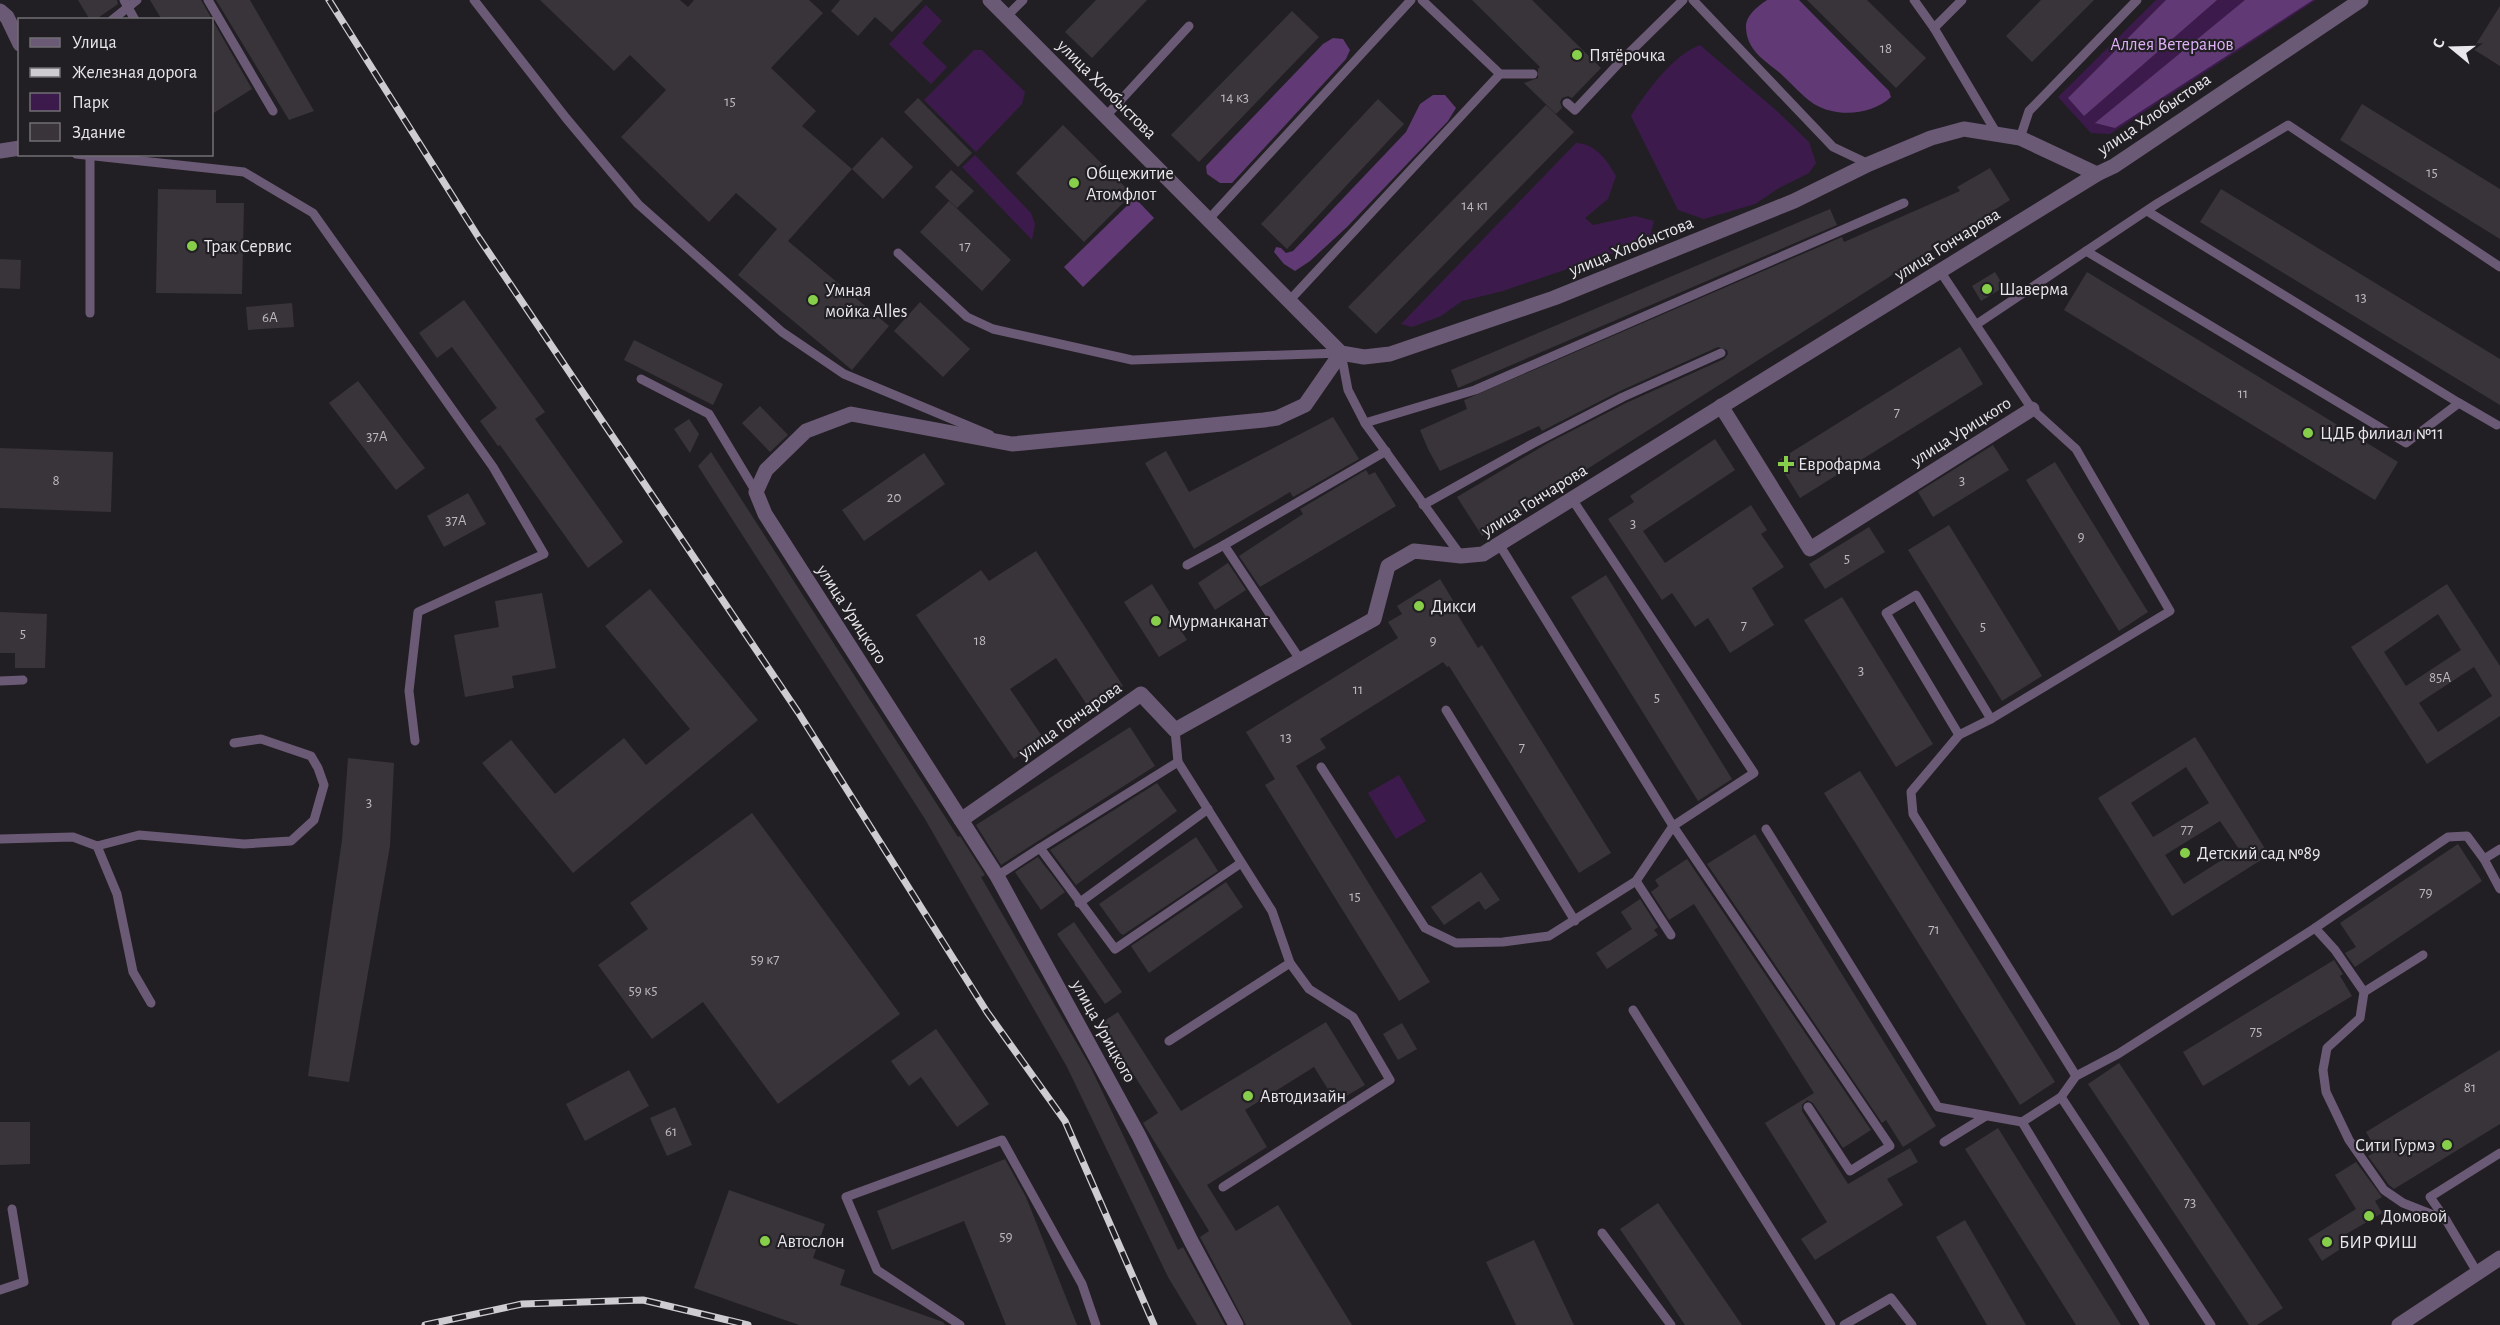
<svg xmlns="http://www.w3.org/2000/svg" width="2500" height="1325" font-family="'Alegreya Sans',sans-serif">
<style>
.green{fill:#3c1b4c}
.forest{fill:#613a75}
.building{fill:#38343a;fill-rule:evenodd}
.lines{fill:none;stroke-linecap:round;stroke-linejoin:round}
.service{stroke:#6b5a75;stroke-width:9}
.minor{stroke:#6b5a75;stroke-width:15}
.tertiary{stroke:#6b5a75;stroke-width:15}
.rail-casing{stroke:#ceccd0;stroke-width:7}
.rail{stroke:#221f24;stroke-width:4.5;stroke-dasharray:14;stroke-linecap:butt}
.poi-dot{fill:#87cf4b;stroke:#221f24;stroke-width:2}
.labels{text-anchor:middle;stroke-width:4.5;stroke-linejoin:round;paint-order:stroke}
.number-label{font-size:15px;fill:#bdbabf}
.park-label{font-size:18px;fill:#deb1f7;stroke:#221f24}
.poi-label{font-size:18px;fill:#e9e7eb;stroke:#221f24;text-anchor:start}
.street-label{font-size:18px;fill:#e9e7eb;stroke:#221f24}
</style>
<rect width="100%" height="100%" fill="#221f24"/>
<!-- green -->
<g class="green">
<path d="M2156 0H2316L2110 134 2091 133 2058 97Z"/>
<path d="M926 5 942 21 922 43 947 67 931 84 889 44Z"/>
<path d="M1700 45 1778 112 1809 142 1816 163 1809 173 1779 188 1755 204 1704 219 1678 210 1631 116C1646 92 1673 55 1700 45Z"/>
<path d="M974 50H982L1025 92 1022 104 976 152 924 100Z"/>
<path d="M1576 143C1596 144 1607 160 1616 176L1608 199 1585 218 1593 225 1635 216 1654 221 1649 241 1503 291 1462 301 1441 316 1412 327 1401 324Z"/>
<path d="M975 155 1031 213 1035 224 1032 240 962 167Z"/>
<path d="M1399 775 1426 821 1396 839 1368 793Z"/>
</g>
<!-- forest -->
<g class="forest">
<path d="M1767 0H1799L1889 91 1891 97C1872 115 1837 118 1814 104 1802 96 1791 83 1780 73 1764 60 1747 50 1746 28 1745 16 1758 6 1767 0Z"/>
<path d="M2166 0H2217L2084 116 2068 98Z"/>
<path d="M2245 0H2313L2115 128 2095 123Z"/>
<path d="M1333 38 1343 39 1350 50 1346 59 1232 183H1220L1207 174 1206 166 1323 44Z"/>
<path d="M1433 95H1445L1456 108 1448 121 1347 227 1310 261 1295 271 1284 264 1274 252 1276 247 1281 248 1286 253 1293 251 1406 132 1420 104Z"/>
<path d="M1135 198 1154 218 1083 287 1064 267Z"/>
</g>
<!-- building -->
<g class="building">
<path d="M78 0H117L118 4 95 20H90Z"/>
<path d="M150 0H201L252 89 212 114V20H162Z"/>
<path d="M216 0H250L314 111 289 120Z"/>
<path d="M540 0H680L688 7 694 0H809L823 13 771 68 816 111 802 126 852 169 788 241 889 326 852 370 738 275 777 229 736 193 709 222 621 137 666 90 630 55 614 71Z"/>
<path d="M840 0H923L892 32 875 17 858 36 831 11Z"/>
<path d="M1096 0H1147L1092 58 1065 32Z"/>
<path d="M1472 0H1532L1601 68 1572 98 1568 96 1562 98 1560 102 1562 108 1556 114 1524 83 1538 78V69L1540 67Z"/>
<path d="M1807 0H1867L1926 58 1896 88Z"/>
<path d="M2041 0H2094L2032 62 2006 36Z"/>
<path d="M2500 6V66L2473 49Z"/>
<path d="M1292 11 1319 37 1199 162 1171 135Z"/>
<path d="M918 98 972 153 958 167 904 112Z"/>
<path d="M1378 99 1404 124 1287 249 1261 224Z"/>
<path d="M2362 104 2500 189V239L2340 140Z"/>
<path d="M1546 105 1574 132 1376 334 1348 307Z"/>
<path d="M1063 125 1132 194 1084 242 1016 173Z"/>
<path d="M882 137 913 167 883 199 852 169Z"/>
<path d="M1990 168 2010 200 1482 536 1457 497 1548 443 1626 403 1724 359 1728 354 1727 350 1718 347 1620 391 1542 431 1539 426 1440 471 1428 449 1420 430 1467 409 1464 400 1842 237 1844 242 1960 191 1957 187Z"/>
<path d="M951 170 974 191 957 208 935 187Z"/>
<path d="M158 189 216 190V203H244L242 294 156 293Z"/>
<path d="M2221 189 2500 359V405L2200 222Z"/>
<path d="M949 201 1011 260 982 291 920 232Z"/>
<path d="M1830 209 1837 225 1458 388 1451 370Z"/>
<path d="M0 259 21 260 20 289 0 288Z"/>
<path d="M1995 272 2004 287 1981 301 1972 286Z"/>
<path d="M2087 272 2398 462 2375 500 2064 310Z"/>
<path d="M464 300 545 412 535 419 623 542 588 568 500 445 498 446 480 421 497 408 452 347 437 358 419 333Z"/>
<path d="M920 302 970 349 943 377 894 331Z"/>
<path d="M292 303 294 327 248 330 246 307Z"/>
<path d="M634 340 723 384 713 405 624 360Z"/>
<path d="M1960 347 1983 384 1800 498 1777 461Z"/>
<path d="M358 381 425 468 396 490 329 403Z"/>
<path d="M760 406 788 435 770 452 742 423Z"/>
<path d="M1333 417 1359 459 1293 497 1290 492 1194 549 1145 463 1166 451 1189 492Z"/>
<path d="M689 419 699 434 690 453 674 429Z"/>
<path d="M1715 439 1735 470 1643 531 1665 563 1751 505 1767 530 1761 534 1784 567 1752 588 1774 625 1730 653 1708 618 1695 627 1672 593 1662 600 1608 519 1634 502 1630 496Z"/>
<path d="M1993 445 2009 470 1933 517 1918 492Z"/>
<path d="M0 448 113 452 111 512 0 508Z"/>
<path d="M711 452 958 837 960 836 985 875 981 877 1090 1066 1178 1250 1183 1247 1225 1325H1197L1168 1277 1067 1067 925 819 698 466Z"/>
<path d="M924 453 945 484 864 541 842 510Z"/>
<path d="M2055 462 2148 612 2119 631 2026 480Z"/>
<path d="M1366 470 1369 475 1375 472 1396 506 1260 587 1239 556 1303 514 1300 509Z"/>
<path d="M468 493 486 524 444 547 427 516Z"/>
<path d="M1949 525 2042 676 2002 701 1908 550Z"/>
<path d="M1869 527 1885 552 1825 589 1809 564Z"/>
<path d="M1036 551 1123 686 1089 708 1056 658 1010 689 1044 739 1014 759 916 615 981 570 989 581Z"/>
<path d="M1228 563 1246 590 1215 610 1198 583Z"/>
<path d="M1606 575 1732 779 1698 801 1571 597Z"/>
<path d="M1440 579 1454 602 1451 604 1478 648 1482 645 1611 853 1579 873 1449 666 1447 667 1443 662 1320 739 1326 748 1296 766 1430 982 1399 1001 1265 785 1275 779 1246 732 1398 638 1388 622 1402 614 1397 606Z"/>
<path d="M1152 584 1187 640 1159 657 1124 602Z"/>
<path d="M2447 584 2500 666V716L2427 764 2351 647ZM2438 614 2461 650 2406 686 2384 652ZM2474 667 2492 696 2438 732 2419 703Z"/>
<path d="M650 589 758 720 573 873 482 763 511 740 555 794 624 738 646 765 690 729 605 626Z"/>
<path d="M542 593 556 668 512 676 514 688 465 697 454 635 499 627 495 601Z"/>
<path d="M1842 597 1933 744 1896 767 1804 620Z"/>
<path d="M0 612 47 614 45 668H15V653H0Z"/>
<path d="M1130 727 1155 766 1001 865 976 825Z"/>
<path d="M2195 737 2269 855 2172 916 2098 798ZM2186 767 2209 803 2153 837 2131 803ZM2220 821 2239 849 2184 884 2165 855Z"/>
<path d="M348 758 394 763 390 846 349 1082 308 1076 342 840Z"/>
<path d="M1860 771 2055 1082 2020 1105 1824 793Z"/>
<path d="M1157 783 1177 811 1076 885 1050 850Z"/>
<path d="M752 813 900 1014 778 1104 703 1002 652 1039 598 965 648 929 630 903Z"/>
<path d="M1755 834 1936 1126 1903 1147 1886 1120 1882 1123 1707 864Z"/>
<path d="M1196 837 1218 871 1123 935 1120 933 1099 904Z"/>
<path d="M2458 844 2482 881 2355 967 2345 953 2356 947 2340 923Z"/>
<path d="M1038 857 1065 892 1041 910 1015 872Z"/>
<path d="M1687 859 1871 1130 1843 1148 1813 1103 1807 1100 1802 1105V1111L1848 1184 1910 1148 1918 1162 1887 1179 1903 1205 1815 1260 1801 1239 1827 1222 1765 1123 1814 1093 1694 904 1669 920 1651 892 1659 886 1655 880Z"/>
<path d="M1481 872 1500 900 1485 910 1479 901 1444 925 1431 907Z"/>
<path d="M1226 882 1243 907 1149 973 1131 946Z"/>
<path d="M1640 899 1658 927 1654 930 1658 935 1607 969 1596 953 1632 929 1621 912Z"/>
<path d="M1074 922 1122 992 1105 1004 1057 934Z"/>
<path d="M2334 960 2343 974 2340 976 2352 996 2203 1086 2183 1052Z"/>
<path d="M1118 1012 1181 1111 1326 1022 1365 1085 1336 1102 1314 1067 1245 1110 1267 1147 1207 1185 1236 1231 1278 1205 1352 1325H1246L1200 1237 1209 1231 1143 1123 1158 1113 1101 1023Z"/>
<path d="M1402 1023 1417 1049 1398 1060 1383 1034Z"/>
<path d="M936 1029 989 1104 957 1127 921 1077 909 1086 891 1061Z"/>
<path d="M2500 1050V1124L2394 1189 2389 1185 2368 1156 2377 1151 2366 1132Z"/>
<path d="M2119 1063 2283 1308 2257 1325H2249L2088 1084Z"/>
<path d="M629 1070 649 1106 585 1141 566 1104Z"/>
<path d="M675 1107 692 1145 667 1156 650 1118Z"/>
<path d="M0 1122H30V1164L0 1165Z"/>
<path d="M1998 1128 2066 1237 2121 1325H2076L1965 1149Z"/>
<path d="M1005 1159 1026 1197 1077 1325H1006L964 1221 892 1250 877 1211Z"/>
<path d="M2356 1162 2382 1197 2375 1201 2382 1213 2343 1236 2348 1244 2322 1261 2308 1239 2356 1209 2335 1175Z"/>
<path d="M729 1190 825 1224 813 1258 845 1270 840 1285 943 1322 945 1325H799L694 1288Z"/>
<path d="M1658 1203 1742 1325H1685L1620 1229Z"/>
<path d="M1965 1220 2026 1325H1987L1936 1237Z"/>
<path d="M1534 1240 1574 1325H1516L1486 1262Z"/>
</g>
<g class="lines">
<!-- service -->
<g class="service">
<path d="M124 0 135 20"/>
<path d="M208 0 273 111"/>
<path d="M474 0 566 118 638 204 782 332 844 374 990 435"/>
<path d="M1693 0 1833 147 1869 164"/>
<path d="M1914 0 1934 28 1997 134"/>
<path d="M1007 16 1023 0"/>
<path d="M112 20 137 0"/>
<path d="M1934 28 1962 0"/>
<path d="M1500 74H1533"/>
<path d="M1567 103 1575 110 1619 63 1683 0"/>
<path d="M1107 115 1189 26"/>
<path d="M2020 138 2029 111 2137 0"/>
<path d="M76 154 244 172 313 213 493 467 544 554 418 612 409 691 415 741"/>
<path d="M1208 220 1411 0"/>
<path d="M2086 251 2406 443 2459 403 2147 211"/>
<path d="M898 253 967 317 993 329 1132 360 1341 353 1348 390 1365 423 1461 556"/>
<path d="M1940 271 2032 409 2076 449 2170 611 1991 719 1959 735 1911 792 1913 814 2076 1076"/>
<path d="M1289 301 1500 74 1422 0"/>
<path d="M90 313V154"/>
<path d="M1977 324 2158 203 2288 125 2500 267"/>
<path d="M641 379 709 414 756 492"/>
<path d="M2459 403 2497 425"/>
<path d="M1365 423 1475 390 1904 203"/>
<path d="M1423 505 1532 444 1623 397 1721 353"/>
<path d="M1499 544 1673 826 1890 1146 1850 1171 1808 1107"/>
<path d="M1187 565 1224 545"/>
<path d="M1301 661 1224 545 1386 451"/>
<path d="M0 681 23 680"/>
<path d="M1446 710 1575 921"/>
<path d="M1959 735 1886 613 1916 595 1991 719"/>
<path d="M1178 762 1040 848 1115 949 1241 863"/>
<path d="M1321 767 1425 928 1456 943 1503 942 1549 936 1636 881 1673 826 1754 773 1572 499"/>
<path d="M1766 829 1938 1107 2022 1122"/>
<path d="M0 839 73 837 97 846 117 894 133 972 151 1003"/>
<path d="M97 846 139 835 244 844 291 841 314 820 324 785 318 768 311 756 261 739 234 743"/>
<path d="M2484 859 2500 889"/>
<path d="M997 876 1040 848"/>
<path d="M1636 881 1671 935"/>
<path d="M1079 903 1208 809"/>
<path d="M2315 928 2335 950 2364 992 2360 1018 2327 1048 2323 1070 2326 1092 2349 1140 2384 1190 2403 1203 2446 1220 2477 1272"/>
<path d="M2364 992 2423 955"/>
<path d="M1633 1010 1831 1325"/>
<path d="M1169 1041 1290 963 1272 911 1178 762 1175 730"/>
<path d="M2061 1097 2076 1076 2118 1054 2315 928 2448 837 2467 836 2484 859 2500 849"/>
<path d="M1944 1142 1986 1116"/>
<path d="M1223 1187 1390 1080 1353 1017 1309 989 1290 963"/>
<path d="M2446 1220 2430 1197 2500 1153"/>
<path d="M1602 1233 1671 1325"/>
<path d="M0 1290 24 1282 12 1209"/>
<path d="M960 1325 877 1270 846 1197 1002 1140 1082 1284 1096 1325"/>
<path d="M1844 1325 1891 1298 1912 1325"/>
<path d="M2145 1325 2022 1122 2061 1097 2211 1325"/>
</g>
<!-- minor -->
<g class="minor">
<path d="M990 0 1341 353 1364 357 1390 354 1554 298 1794 201 1869 164 1931 138 1964 129 2020 138 2097 174"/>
<path d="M0 11 7 17 20 44"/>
<path d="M0 151 20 148"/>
<path d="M1721 406 1810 549 2032 409"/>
<path d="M961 820 1141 694 1175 730 1374 619 1388 566 1414 551 1461 556 1483 554 2097 174 2114 166 2361 0"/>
<path d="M1236 1325 1191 1241 1139 1136 997 876 765 514 756 492 766 470 806 431 851 414 1012 444 1264 420 1277 418 1305 405 1341 353"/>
</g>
<!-- tertiary -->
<path class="tertiary" d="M2399 1325 2500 1258"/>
<defs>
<g id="rail">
<path d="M329 0 479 238 798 712 987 1012 1065 1121 1154 1325"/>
<path d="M425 1325 522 1304 643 1300 748 1325"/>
</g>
</defs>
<!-- rail casing -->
<use href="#rail" class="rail-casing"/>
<!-- rail -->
<use href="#rail" class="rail"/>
</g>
<!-- markers -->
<g class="poi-dot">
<circle cx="1577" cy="55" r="6"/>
<circle cx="1074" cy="183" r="6"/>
<circle cx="192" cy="246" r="6"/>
<circle cx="1987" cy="289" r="6"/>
<circle cx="813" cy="300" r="6"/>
<circle cx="2308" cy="433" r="6"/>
<path d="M1783 455h6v6h6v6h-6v6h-6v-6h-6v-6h6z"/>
<circle cx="1419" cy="606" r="6"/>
<circle cx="1156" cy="621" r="6"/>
<circle cx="2185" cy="853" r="6"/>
<circle cx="1248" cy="1096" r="6"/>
<circle cx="2447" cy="1145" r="6"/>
<circle cx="2369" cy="1216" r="6"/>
<circle cx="765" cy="1241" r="6"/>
<circle cx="2327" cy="1242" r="6"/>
</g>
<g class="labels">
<!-- number labels -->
<g class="number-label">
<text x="1886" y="53">18</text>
<text x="1235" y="102">14 к3</text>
<text x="730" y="106">15</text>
<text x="2432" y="177">15</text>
<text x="1475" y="210">14 к1</text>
<text x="965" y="251">17</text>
<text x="2361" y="302">13</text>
<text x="270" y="322">6А</text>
<text x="2243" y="398">11</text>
<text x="1897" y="417">7</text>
<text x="377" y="441">37А</text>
<text x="56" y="485">8</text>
<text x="1962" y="485">3</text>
<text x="894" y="502">20</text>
<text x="456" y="525">37А</text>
<text x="1633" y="528">3</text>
<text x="2081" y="541">9</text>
<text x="1847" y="563">5</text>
<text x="1744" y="630">7</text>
<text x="1983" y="631">5</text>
<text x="23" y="638">5</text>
<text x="980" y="645">18</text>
<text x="1433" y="645">9</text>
<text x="1861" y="675">3</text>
<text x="2440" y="682">85А</text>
<text x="1358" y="694">11</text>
<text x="1657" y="702">5</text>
<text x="1286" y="742">13</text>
<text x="1522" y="752">7</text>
<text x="369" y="807">3</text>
<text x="2187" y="834">77</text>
<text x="2426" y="897">79</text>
<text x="1355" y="901">15</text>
<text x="1934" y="934">71</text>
<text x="765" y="964">59 к7</text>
<text x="643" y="995">59 к5</text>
<text x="2256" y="1036">75</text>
<text x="2470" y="1092">81</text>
<text x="671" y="1136">61</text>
<text x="2190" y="1207">73</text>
<text x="1006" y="1241">59</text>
</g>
<!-- park labels -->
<g class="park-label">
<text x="2172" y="50">Аллея Ветеранов</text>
</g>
<!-- poi labels -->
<g class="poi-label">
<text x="1589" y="61">Пятёрочка</text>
<text x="1086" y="179">Общежитие<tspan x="1086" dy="21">Атомфлот</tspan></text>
<text x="204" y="252">Трак Сервис</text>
<text x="1999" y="295">Шаверма</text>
<text x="825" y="296">Умная<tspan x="825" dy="21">мойка Alles</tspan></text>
<text x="2320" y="439">ЦДБ филиал №11</text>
<text x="1798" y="470">Еврофарма</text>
<text x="1431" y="612">Дикси</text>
<text x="1168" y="627">Мурманканат</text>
<text x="2197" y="859">Детский сад №89</text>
<text x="1260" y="1102">Автодизайн</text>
<text x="2435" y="1151" text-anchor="end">Сити Гурмэ</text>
<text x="2381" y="1222">Домовой</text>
<text x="777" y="1247">Автослон</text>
<text x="2339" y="1248">БИР ФИШ</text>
</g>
<!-- street labels -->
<g class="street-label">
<text transform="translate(1107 89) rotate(45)" y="6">улица Хлобыстова</text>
<text transform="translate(2154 114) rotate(-34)" y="6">улица Хлобыстова</text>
<text transform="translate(1947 244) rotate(-32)" y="6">улица Гончарова</text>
<text transform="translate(1631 246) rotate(-22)" y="6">улица Хлобыстова</text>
<text transform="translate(1961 431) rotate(-32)" y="6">улица Урицкого</text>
<text transform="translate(1534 500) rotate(-32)" y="6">улица Гончарова</text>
<text transform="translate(852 614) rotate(57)" y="6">улица Урицкого</text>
<text transform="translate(1070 720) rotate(-35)" y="6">улица Гончарова</text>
<text transform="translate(1104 1031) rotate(61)" y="6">улица Урицкого</text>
</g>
</g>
<!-- legend -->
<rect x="18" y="18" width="195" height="138" fill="#221f24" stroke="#726f74" stroke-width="1.5"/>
<rect x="30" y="38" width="30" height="9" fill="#6b5a75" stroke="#726f74" stroke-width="1.5"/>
<text x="72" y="48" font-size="18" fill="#e9e7eb">Улица</text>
<rect x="30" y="68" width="30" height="9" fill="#ceccd0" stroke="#726f74" stroke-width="1.5"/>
<text x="72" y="78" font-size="18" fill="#e9e7eb">Железная дорога</text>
<rect x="30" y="93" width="30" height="18" fill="#3c1b4c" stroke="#726f74" stroke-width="1.5"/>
<text x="72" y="108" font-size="18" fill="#e9e7eb">Парк</text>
<rect x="30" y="123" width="30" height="18" fill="#38343a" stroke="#726f74" stroke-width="1.5"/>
<text x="72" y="138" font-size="18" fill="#e9e7eb">Здание</text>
<!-- north arrow -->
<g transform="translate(2452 48) rotate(289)" stroke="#221f24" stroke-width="4.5" paint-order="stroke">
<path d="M0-4.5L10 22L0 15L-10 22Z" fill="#e9e7eb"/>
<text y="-9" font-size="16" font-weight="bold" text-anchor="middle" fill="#e9e7eb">С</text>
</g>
</svg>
